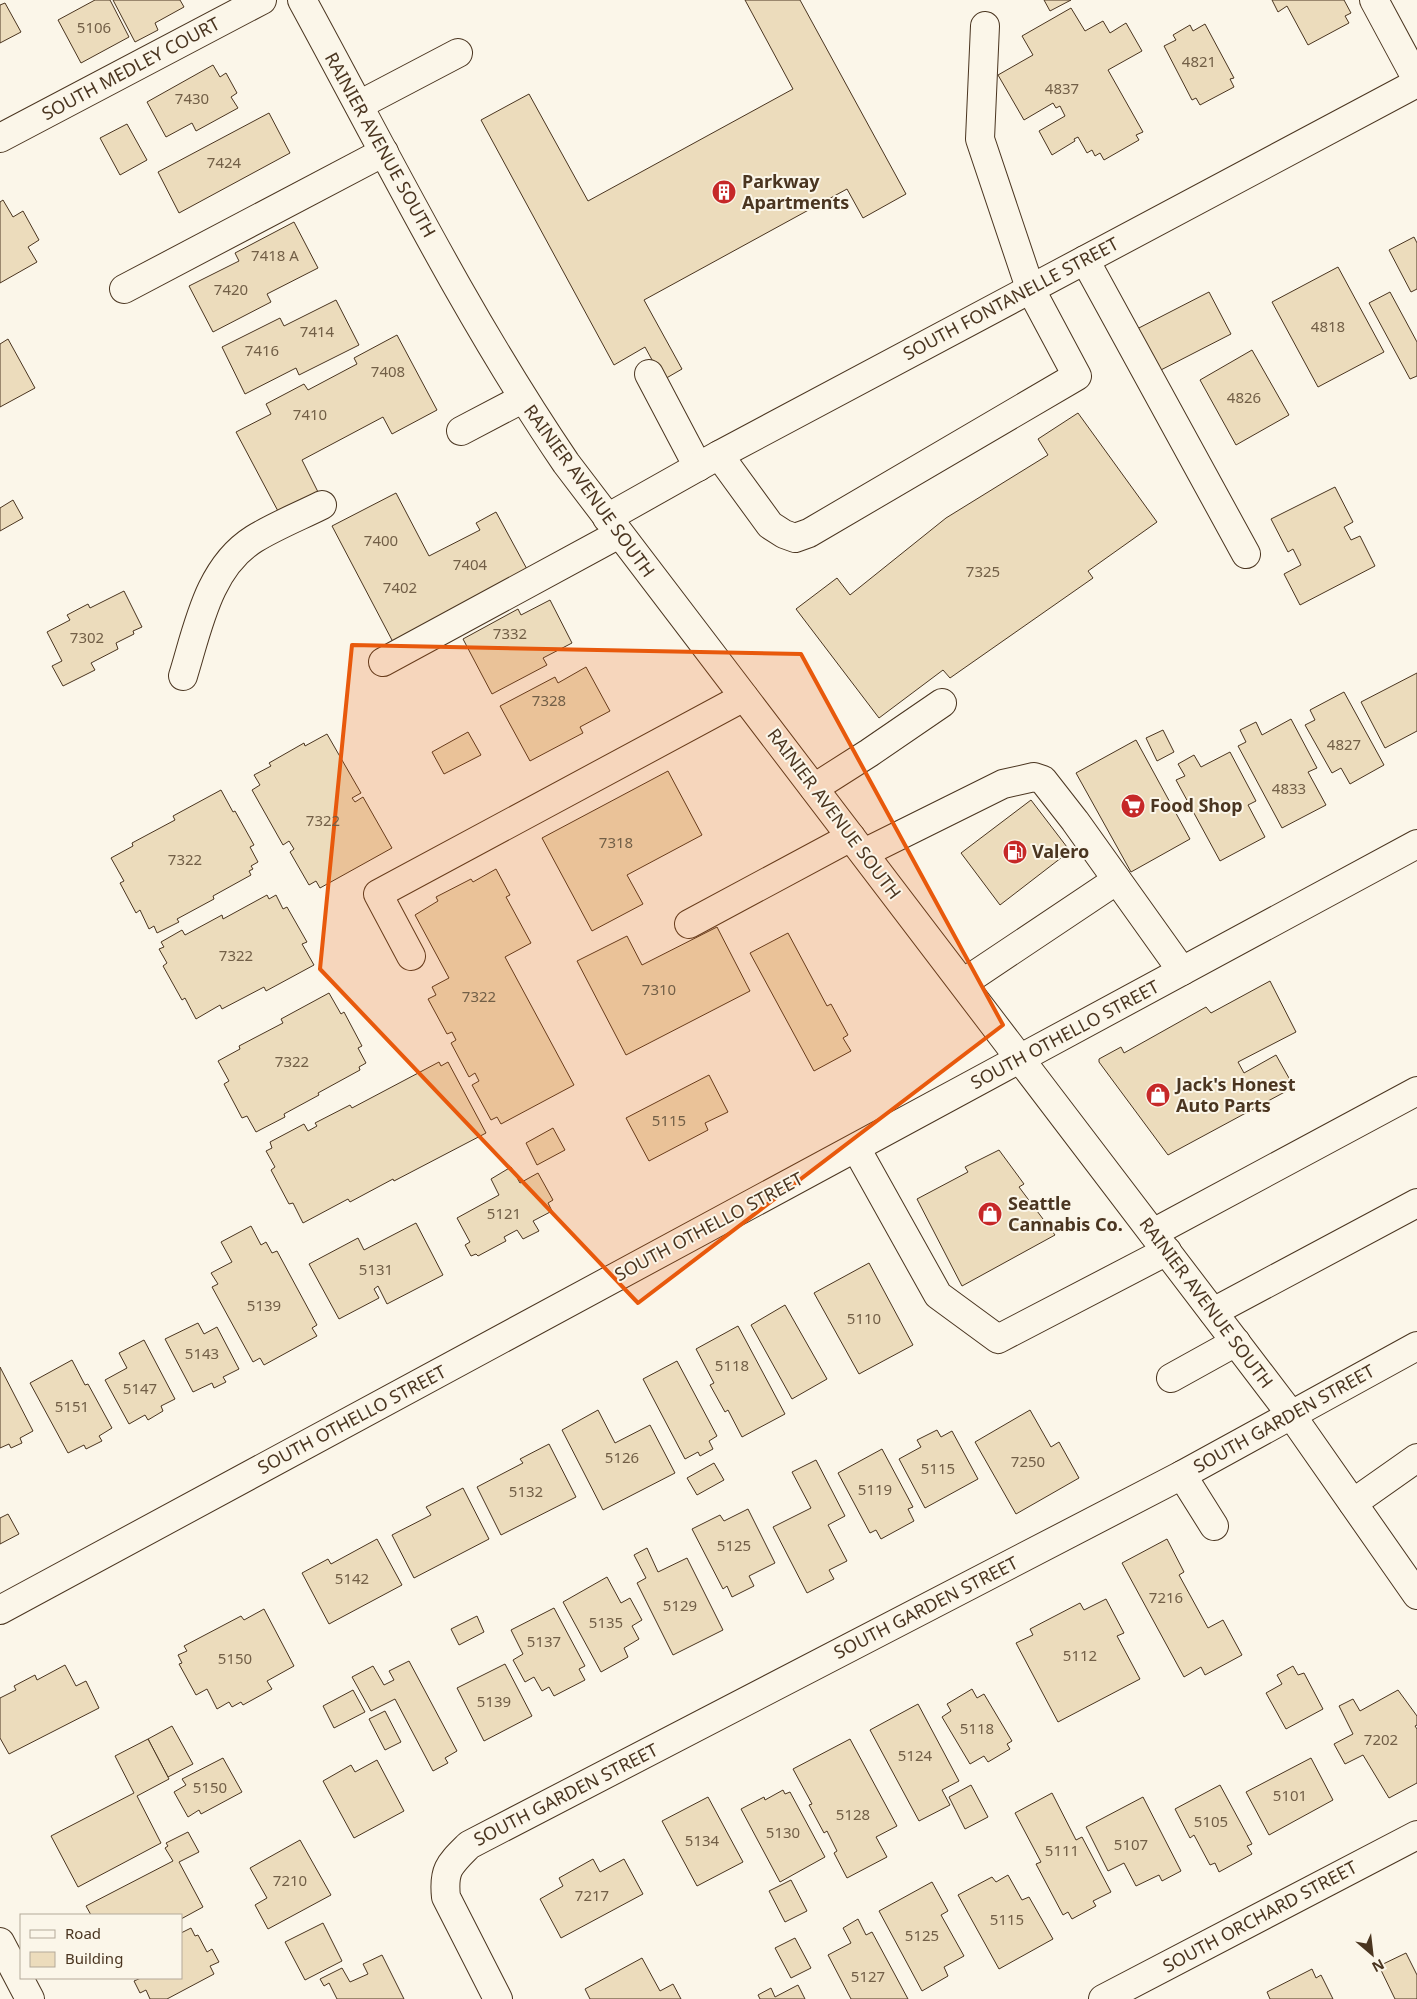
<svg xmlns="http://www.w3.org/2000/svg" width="1417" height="1999" font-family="'Noto Sans',sans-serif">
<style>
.building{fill:#ecdcbc;stroke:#4a3520}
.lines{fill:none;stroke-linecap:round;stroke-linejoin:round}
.minor-casing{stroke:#4a3520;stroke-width:30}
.major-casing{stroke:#4a3520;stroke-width:30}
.minor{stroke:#fbf6e9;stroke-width:28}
.major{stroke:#fbf6e9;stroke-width:28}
.marked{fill:#e8590c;fill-opacity:0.2;stroke:#e8590c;stroke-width:4;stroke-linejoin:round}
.labels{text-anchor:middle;stroke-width:4;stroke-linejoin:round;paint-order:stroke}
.number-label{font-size:15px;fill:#725f47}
.street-label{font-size:18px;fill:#4a3520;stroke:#fbf6e9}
.poi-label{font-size:18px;font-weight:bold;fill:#4a3520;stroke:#fbf6e9;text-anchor:start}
</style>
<rect width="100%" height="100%" fill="#fbf6e9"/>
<!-- building -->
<g class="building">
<path d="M95 0H110L129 37 81 63 58 20Z"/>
<path d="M113 0H180L184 7 155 23 158 30 135 42Z"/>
<path d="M745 0H800L906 194 863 218 847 189 644 300 682 369 663 380 645 347 614 365 481 120 529 94 588 201 793 89Z"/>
<path d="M1044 0H1071L1050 11Z"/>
<path d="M1272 0H1344L1351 13 1345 16 1349 23 1308 45 1287 6 1278 12Z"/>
<path d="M5 3 21 32 0 43V5Z"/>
<path d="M1071 8 1085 31 1103 21 1110 33 1126 23 1142 51 1108 70 1143 132 1136 135 1139 140 1104 160 1100 153 1095 156 1092 150 1087 153 1078 137 1074 139 1075 141 1052 155 1039 131 1065 116 1060 106 1056 108 1053 103 1024 120 998 75 1033 55 1022 36Z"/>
<path d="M1205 24 1234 78 1230 79 1234 87 1200 105 1196 98 1192 100 1164 46 1176 40 1173 35 1190 25 1193 31Z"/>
<path d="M213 65 220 77 226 73 237 93 231 97 238 108 196 131 192 123 166 137 147 102Z"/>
<path d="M269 113 290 153 179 213 158 172Z"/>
<path d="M127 124 147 160 120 175 100 138Z"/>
<path d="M3 200 13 217 23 211 39 240 28 247 37 262 0 283V202Z"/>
<path d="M294 222 318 268 267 294 271 302 213 332 189 286 239 261 235 253Z"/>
<path d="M1414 237 1417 243V289L1411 292 1389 250Z"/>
<path d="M1338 267 1384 352 1318 387 1272 302Z"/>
<path d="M1209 292 1231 334 1155 373 1133 331Z"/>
<path d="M1390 292 1417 342V376L1410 379 1369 303Z"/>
<path d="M336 300 359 345 299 375 296 368 245 394 222 347 280 318 284 326Z"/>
<path d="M397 335 437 410 392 434 383 417 302 460 318 492 279 513 236 432 271 414 266 404 304 384 308 390 357 364 354 358Z"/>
<path d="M8 339 35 388 0 407V344Z"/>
<path d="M1252 350 1289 415 1236 445 1200 380Z"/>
<path d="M1078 413 1157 522 1088 571 1093 578 950 678 943 670 879 718 796 609 837 578 850 595 946 518 1048 455 1038 439Z"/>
<path d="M1335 487 1353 522 1344 527 1351 540 1360 536 1375 566 1300 605 1284 574 1301 565 1293 549 1288 552 1271 519Z"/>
<path d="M396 493 429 556 480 530 476 523 496 512 528 571 393 642 332 526Z"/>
<path d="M13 500 23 518 0 531V508Z"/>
<path d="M124 591 142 627 133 631 134 634 116 643 118 649 91 663 95 670 63 686 52 666 62 661 47 632 70 620 67 615 88 604 90 608Z"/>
<path d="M550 600 572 643 543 658 547 665 492 694 463 639 518 609 521 615Z"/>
<path d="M586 667 610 711 580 727 583 733 530 761 500 706 555 677 558 683Z"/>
<path d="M1417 673V731L1385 748 1361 702Z"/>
<path d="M1344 692 1384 765 1350 784 1341 768 1332 773 1305 725 1315 720 1310 710Z"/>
<path d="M1291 719 1317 768 1308 772 1326 805 1282 828 1238 746 1246 742 1240 730 1256 722 1262 735Z"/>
<path d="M1163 730 1174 752 1157 761 1146 738Z"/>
<path d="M468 732 481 755 444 774 432 752Z"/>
<path d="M327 734 361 793 352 798 355 802 363 797 392 848 320 888 316 881 309 885 290 852 294 849 289 841 283 845 252 790 260 785 254 775 271 766 269 763 304 743 305 746Z"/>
<path d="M1136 740 1190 839 1131 872 1076 773Z"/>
<path d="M1230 752 1256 801 1248 805 1265 837 1220 861 1176 780 1185 776 1178 764 1194 755 1201 767Z"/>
<path d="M668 771 702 835 627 875 643 904 592 931 542 838Z"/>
<path d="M221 790 233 812 235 811 254 845 250 847 258 862 251 866 253 869 249 871 251 875 213 896 214 899 177 919 179 922 157 933 154 926 149 929 140 910 136 913 120 883 124 881 111 858 133 846 132 843 175 820 173 816Z"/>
<path d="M1031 800 1070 851 1000 905 961 853Z"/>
<path d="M496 869 510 895 506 897 531 943 505 957 574 1085 501 1124 497 1117 491 1120 472 1085 479 1081 475 1073 469 1077 451 1043 456 1040 452 1032 447 1034 428 999 436 995 432 987 449 978 415 915 438 901 436 897 471 879 473 882Z"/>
<path d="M267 895 269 899 276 895 283 909 287 907 307 942 302 944 314 965 266 991 264 987 222 1009 220 1005 196 1019 185 998 182 1000 163 966 167 963 159 949 164 947 161 942 182 930 185 935 222 915 223 919Z"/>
<path d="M717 927 750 991 626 1055 577 961 627 936 642 965Z"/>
<path d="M788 933 827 1006 831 1004 848 1035 843 1038 851 1051 814 1071 750 953Z"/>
<path d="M1270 981 1296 1032 1238 1062 1244 1073 1276 1055 1294 1087 1168 1155 1099 1062V1059L1121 1047 1124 1053 1206 1007 1211 1013Z"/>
<path d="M329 993 341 1014 344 1012 362 1046 358 1048 366 1063 359 1067 360 1070 318 1093 319 1095 284 1114 285 1117 256 1132 247 1116 242 1118 224 1084 229 1081 218 1061 240 1049 239 1046 283 1023 281 1019Z"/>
<path d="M439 1062 441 1066 448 1062 486 1133 394 1181 393 1179 350 1202 348 1199 303 1223 293 1203 289 1204 271 1170 275 1167 266 1151 272 1148 270 1142 304 1124 308 1131 317 1126 315 1123 350 1105 352 1108Z"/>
<path d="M709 1075 728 1112 705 1123 708 1130 649 1161 626 1118Z"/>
<path d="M553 1128 565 1150 537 1165 526 1143Z"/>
<path d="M999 1150 1024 1184 1019 1187 1055 1235 962 1286 917 1199 968 1172 965 1167Z"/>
<path d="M511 1167 520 1183 538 1173 553 1200 548 1203 552 1211 533 1221 539 1231 523 1239 517 1230 504 1237 506 1241 478 1256 476 1254 471 1256 465 1245 470 1242 457 1218 499 1195 491 1179Z"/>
<path d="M416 1223 443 1275 387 1304 378 1286 374 1289 379 1298 339 1319 309 1264 358 1238 364 1250Z"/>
<path d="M251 1226 261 1245 266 1242 272 1253 277 1251 317 1325 312 1328 317 1336 264 1365 260 1358 253 1362 212 1287 218 1284 211 1273 232 1262 221 1242Z"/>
<path d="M869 1263 913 1345 859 1374 814 1293Z"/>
<path d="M785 1305 827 1379 792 1399 751 1325Z"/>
<path d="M198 1323 204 1334 217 1327 239 1369 223 1377 226 1382 214 1388 212 1383 193 1392 165 1339Z"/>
<path d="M738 1326 785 1414 742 1437 728 1410 725 1412 710 1385 714 1383 696 1349Z"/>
<path d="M144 1340 175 1399 161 1406 163 1411 148 1420 145 1415 129 1424 105 1380 127 1368 119 1353Z"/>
<path d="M72 1360 85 1385 88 1384 112 1428 99 1436 102 1441 86 1449 84 1445 68 1453 30 1383Z"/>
<path d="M677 1361 717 1436 709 1441 713 1449 700 1456 698 1452 685 1459 643 1379Z"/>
<path d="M0 1367 33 1431 20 1438 22 1443 11 1448 9 1444 0 1448Z"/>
<path d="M598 1410 615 1443 650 1425 675 1473 603 1510 562 1430Z"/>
<path d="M1030 1410 1051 1447 1059 1442 1079 1478 1016 1514 975 1442Z"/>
<path d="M937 1430 941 1437 952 1431 978 1479 925 1508 899 1459 921 1447 917 1440Z"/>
<path d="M549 1444 576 1497 501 1535 477 1487 523 1463 520 1459Z"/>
<path d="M882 1449 913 1507 908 1509 914 1521 881 1539 876 1530 870 1533 838 1473Z"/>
<path d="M816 1460 845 1516 828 1525 847 1561 829 1570 834 1579 807 1593 773 1527 811 1508 792 1472Z"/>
<path d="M714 1463 724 1480 697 1495 687 1478Z"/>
<path d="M463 1488 489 1539 414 1578 392 1535 431 1515 426 1507Z"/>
<path d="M748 1509 775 1563 749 1576 754 1586 732 1597 727 1586 723 1589 692 1529 720 1515 724 1521Z"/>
<path d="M8 1514 19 1534 0 1544V1518Z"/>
<path d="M377 1539 402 1585 329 1624 302 1573 328 1559 331 1564Z"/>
<path d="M1167 1539 1184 1572 1179 1575 1208 1628 1223 1620 1242 1655 1205 1675 1201 1667 1184 1677 1122 1563Z"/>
<path d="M647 1548 658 1572 687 1558 723 1630 673 1655 637 1583 646 1578 634 1555Z"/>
<path d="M607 1577 621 1603 630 1598 642 1620 632 1626 639 1639 624 1648 628 1657 601 1672 563 1602Z"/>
<path d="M1106 1599 1124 1633 1117 1636 1140 1679 1058 1722 1016 1643 1033 1635 1030 1629 1080 1603 1084 1610Z"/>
<path d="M554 1608 585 1666 579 1669 585 1680 554 1696 549 1687 542 1691 534 1677 525 1682 513 1660 523 1654 511 1630Z"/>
<path d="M264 1609 294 1666 267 1681 272 1689 243 1705 241 1702 232 1707 229 1702 217 1709 207 1689 196 1695 179 1664 182 1663 178 1655 187 1651 184 1646 241 1616 244 1620Z"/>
<path d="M477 1616 484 1632 459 1645 451 1629Z"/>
<path d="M409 1661 457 1751 445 1758 448 1763 433 1771 395 1699 371 1711 352 1677 373 1666 384 1685 394 1680 389 1671Z"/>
<path d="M505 1664 532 1716 484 1741 457 1688Z"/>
<path d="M65 1665 76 1686 86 1681 99 1708 9 1754 0 1738V1698L16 1690 14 1686 35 1675 37 1680Z"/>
<path d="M1293 1666 1298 1675 1304 1673 1323 1709 1286 1729 1266 1693 1282 1684 1277 1675Z"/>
<path d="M972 1689 977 1698 984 1694 1012 1741 1007 1744 1010 1749 988 1762 984 1756 970 1764 942 1717 951 1711 947 1704Z"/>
<path d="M353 1690 365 1712 334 1728 323 1706Z"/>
<path d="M1398 1690 1417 1716V1725L1415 1726 1417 1729V1783L1389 1798 1363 1755 1345 1764 1334 1744 1353 1734 1339 1706 1353 1699 1360 1711Z"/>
<path d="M918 1704 959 1781 942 1790 950 1805 919 1821 870 1730Z"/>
<path d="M385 1711 401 1742 385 1750 369 1719Z"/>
<path d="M172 1726 193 1764 168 1777 148 1739Z"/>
<path d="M148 1739 169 1779 137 1796 161 1843 78 1887 51 1836 134 1793 115 1756Z"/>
<path d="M850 1739 897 1826 876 1837 887 1857 847 1878 834 1853 837 1851 827 1831 824 1833 809 1805 812 1804 793 1769Z"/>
<path d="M223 1758 242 1792 201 1814 199 1810 188 1817 174 1792 186 1785 182 1779Z"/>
<path d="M1311 1758 1333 1800 1269 1835 1246 1792Z"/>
<path d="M377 1760 404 1811 354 1838 323 1781 351 1765 355 1772Z"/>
<path d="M971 1785 988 1817 965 1829 949 1797Z"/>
<path d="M1220 1785 1252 1844 1247 1846 1252 1854 1219 1872 1215 1863 1210 1865 1194 1835 1190 1838 1175 1809Z"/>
<path d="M783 1790 785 1794 790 1792 825 1857 780 1882 741 1809 764 1797 765 1800Z"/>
<path d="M1052 1793 1076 1840 1082 1837 1111 1892 1093 1901 1096 1906 1072 1919 1068 1912 1063 1915 1036 1864 1041 1862 1015 1813Z"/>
<path d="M708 1797 743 1862 697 1886 662 1821Z"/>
<path d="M1143 1797 1181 1871 1162 1881 1159 1875 1136 1886 1124 1863 1108 1871 1086 1827Z"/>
<path d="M188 1832 199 1852 179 1862 203 1907 181 1919V1915H91L86 1906 173 1861 165 1848 168 1846 166 1843Z"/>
<path d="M300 1840 331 1895 268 1929 255 1905 267 1898 250 1868Z"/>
<path d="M593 1859 600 1872 624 1859 643 1894 561 1938 540 1899 563 1886 559 1878Z"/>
<path d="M1008 1875 1022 1900 1029 1897 1053 1939 999 1969 958 1895 992 1877 996 1882Z"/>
<path d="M791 1880 807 1911 785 1922 769 1891Z"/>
<path d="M932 1882 948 1911 941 1915 964 1956 944 1967 948 1976 922 1991 879 1911Z"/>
<path d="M858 1919 866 1935 872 1932 908 1999H851L828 1955 851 1943 843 1928Z"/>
<path d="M323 1923 342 1961 305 1980 285 1942Z"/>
<path d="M191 1928 195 1936 198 1935 207 1952 212 1949 219 1962 210 1966 214 1974 167 1999H150L146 1990 140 1993 134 1981 141 1978H181V1933Z"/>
<path d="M795 1938 811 1968 791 1978 775 1948Z"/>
<path d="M1406 1953 1417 1975V1999H1395L1379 1966Z"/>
<path d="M382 1955 404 1999H337L329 1983 324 1986 320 1979 342 1968 350 1982 368 1974 363 1964Z"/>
<path d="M642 1958 660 1991 673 1984 681 1999H590L585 1989Z"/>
<path d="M1312 1969 1316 1978 1321 1975 1333 1999H1270L1267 1992Z"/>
<path d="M798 1985 805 1999H760L758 1995 771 1988 775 1997Z"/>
</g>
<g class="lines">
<defs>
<g id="minor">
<path d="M1374 0 1417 80"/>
<path d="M359 105 458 53"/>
<path d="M0 138 262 0"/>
<path d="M1085 260 1246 554"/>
<path d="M124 289 384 152"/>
<path d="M649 374 698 467"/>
<path d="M461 431 522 399"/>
<path d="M719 455 770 525 784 534 795 538 809 533 1077 376 1030 288 980 139 985 26"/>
<path d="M607 518 719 455 1417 83"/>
<path d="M383 662 619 534"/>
<path d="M183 676C198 628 208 568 254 539 275 526 300 516 322 505"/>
<path d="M814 788 869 753 942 703"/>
<path d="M864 853 1003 784 1034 777 1043 780 1075 821 1182 971"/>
<path d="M689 924 851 837"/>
<path d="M411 956 378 894 744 697"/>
<path d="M963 983 1117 880"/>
<path d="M856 1148 938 1295 998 1339 1167 1251"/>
<path d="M1153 1233 1417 1091"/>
<path d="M1213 1312 1417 1203"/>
<path d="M1171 1378 1236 1342"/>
<path d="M1182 1475 1214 1526"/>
<path d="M1353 1503 1417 1458"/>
<path d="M0 1610 1417 844"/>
<path d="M498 1999 446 1897C443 1869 450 1864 469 1845L1182 1475 1417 1346"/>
<path d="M1103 1999 1417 1835"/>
</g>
<g id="major">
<path d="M302 0C387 156 466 316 566 463L1292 1416 1417 1595"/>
<path d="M0 1942 30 1999"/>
</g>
</defs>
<!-- minor casing -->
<use href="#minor" class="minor-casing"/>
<!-- major casing -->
<use href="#major" class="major-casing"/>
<!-- minor -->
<use href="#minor" class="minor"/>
<!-- major -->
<use href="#major" class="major"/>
</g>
<!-- marked area -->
<path class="marked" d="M352 645 801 654 1003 1025 638 1303 320 969Z"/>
<!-- icons -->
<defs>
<symbol id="building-disc" viewBox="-11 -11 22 22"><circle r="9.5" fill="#c62828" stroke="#fbf6e9"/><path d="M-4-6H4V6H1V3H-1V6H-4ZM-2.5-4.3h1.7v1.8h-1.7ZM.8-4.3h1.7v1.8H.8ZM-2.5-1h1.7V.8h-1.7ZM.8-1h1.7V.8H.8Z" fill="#fff"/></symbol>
<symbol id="supermarket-disc" viewBox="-11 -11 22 22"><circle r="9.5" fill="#c62828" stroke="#fbf6e9"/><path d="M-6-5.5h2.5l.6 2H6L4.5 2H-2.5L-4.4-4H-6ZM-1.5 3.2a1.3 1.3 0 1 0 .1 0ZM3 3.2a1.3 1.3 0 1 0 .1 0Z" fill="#fff"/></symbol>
<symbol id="fuel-disc" viewBox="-11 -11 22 22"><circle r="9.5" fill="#c62828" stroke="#fbf6e9"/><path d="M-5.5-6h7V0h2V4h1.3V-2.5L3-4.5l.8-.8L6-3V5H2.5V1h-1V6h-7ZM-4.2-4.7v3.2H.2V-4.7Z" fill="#fff"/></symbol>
<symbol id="shop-disc" viewBox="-11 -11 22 22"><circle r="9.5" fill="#c62828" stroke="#fbf6e9"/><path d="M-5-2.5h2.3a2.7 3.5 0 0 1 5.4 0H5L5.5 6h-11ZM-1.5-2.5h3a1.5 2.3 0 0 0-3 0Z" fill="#fff"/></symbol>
</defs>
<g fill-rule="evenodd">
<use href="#building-disc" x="710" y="178" width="28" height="28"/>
<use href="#supermarket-disc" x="1119" y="792" width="28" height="28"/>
<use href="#fuel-disc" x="1001" y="838" width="28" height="28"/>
<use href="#shop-disc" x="1144" y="1081" width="28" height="28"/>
<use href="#shop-disc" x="976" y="1200" width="28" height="28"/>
</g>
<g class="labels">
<!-- number labels -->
<g class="number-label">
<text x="94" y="33">5106</text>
<text x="1199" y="67">4821</text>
<text x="1062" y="94">4837</text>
<text x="192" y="104">7430</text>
<text x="224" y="168">7424</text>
<text x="275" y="261">7418 A</text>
<text x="231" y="295">7420</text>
<text x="1328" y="332">4818</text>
<text x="317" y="337">7414</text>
<text x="262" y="356">7416</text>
<text x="388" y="377">7408</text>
<text x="1244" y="403">4826</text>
<text x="310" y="420">7410</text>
<text x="381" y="546">7400</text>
<text x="470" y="570">7404</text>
<text x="983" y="577">7325</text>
<text x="400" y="593">7402</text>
<text x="510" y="639">7332</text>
<text x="87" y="643">7302</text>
<text x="549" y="706">7328</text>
<text x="1344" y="750">4827</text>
<text x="1289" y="794">4833</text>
<text x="323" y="826">7322</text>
<text x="616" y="848">7318</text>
<text x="185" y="865">7322</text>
<text x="236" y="961">7322</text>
<text x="659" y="995">7310</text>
<text x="479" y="1002">7322</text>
<text x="292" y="1067">7322</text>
<text x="669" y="1126">5115</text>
<text x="504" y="1219">5121</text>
<text x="376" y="1275">5131</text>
<text x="264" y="1311">5139</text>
<text x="864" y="1324">5110</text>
<text x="202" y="1359">5143</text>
<text x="732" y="1371">5118</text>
<text x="140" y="1394">5147</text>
<text x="72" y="1412">5151</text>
<text x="622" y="1463">5126</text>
<text x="1028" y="1467">7250</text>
<text x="938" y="1474">5115</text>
<text x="875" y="1495">5119</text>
<text x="526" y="1497">5132</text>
<text x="734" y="1551">5125</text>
<text x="352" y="1584">5142</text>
<text x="1166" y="1603">7216</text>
<text x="680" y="1611">5129</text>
<text x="606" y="1628">5135</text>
<text x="544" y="1647">5137</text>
<text x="1080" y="1661">5112</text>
<text x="235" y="1664">5150</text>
<text x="494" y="1707">5139</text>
<text x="977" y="1734">5118</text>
<text x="1381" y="1745">7202</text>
<text x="915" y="1761">5124</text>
<text x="210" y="1793">5150</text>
<text x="1290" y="1801">5101</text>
<text x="853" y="1820">5128</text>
<text x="1211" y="1827">5105</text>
<text x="783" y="1838">5130</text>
<text x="702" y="1846">5134</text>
<text x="1131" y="1850">5107</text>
<text x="1062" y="1856">5111</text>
<text x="290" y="1886">7210</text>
<text x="592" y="1901">7217</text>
<text x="1007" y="1925">5115</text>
<text x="922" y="1941">5125</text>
<text x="868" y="1982">5127</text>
</g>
<!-- street labels -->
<g class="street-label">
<text transform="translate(131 69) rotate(-28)" y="6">SOUTH MEDLEY COURT</text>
<text transform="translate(380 145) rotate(61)" y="6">RAINIER AVENUE SOUTH</text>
<text transform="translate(1011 299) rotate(-28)" y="6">SOUTH FONTANELLE STREET</text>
<text transform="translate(589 491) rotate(54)" y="6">RAINIER AVENUE SOUTH</text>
<text transform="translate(834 814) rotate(53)" y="6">RAINIER AVENUE SOUTH</text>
<text transform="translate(1065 1035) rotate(-28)" y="6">SOUTH OTHELLO STREET</text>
<text transform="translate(709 1227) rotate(-28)" y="6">SOUTH OTHELLO STREET</text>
<text transform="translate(1206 1303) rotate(53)" y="6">RAINIER AVENUE SOUTH</text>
<text transform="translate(1284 1419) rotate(-29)" y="6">SOUTH GARDEN STREET</text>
<text transform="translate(352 1420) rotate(-28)" y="6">SOUTH OTHELLO STREET</text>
<text transform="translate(926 1608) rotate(-27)" y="6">SOUTH GARDEN STREET</text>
<text transform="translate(566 1795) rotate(-27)" y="6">SOUTH GARDEN STREET</text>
<text transform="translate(1260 1917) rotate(-28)" y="6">SOUTH ORCHARD STREET</text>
</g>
<!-- poi labels -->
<g class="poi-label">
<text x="742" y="188">Parkway<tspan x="742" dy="21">Apartments</tspan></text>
<text x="1150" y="812">Food Shop</text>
<text x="1032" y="858">Valero</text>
<text x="1176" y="1091">Jack's Honest<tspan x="1176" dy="21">Auto Parts</tspan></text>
<text x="1008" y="1210">Seattle<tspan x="1008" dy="21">Cannabis Co.</tspan></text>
</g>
</g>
<!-- legend -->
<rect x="20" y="1914" width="162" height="65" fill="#fbf6e9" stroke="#b4a999"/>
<rect x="30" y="1930" width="25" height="8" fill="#fbf6e9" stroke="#b4a999"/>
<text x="65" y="1939" font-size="15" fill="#4a3520">Road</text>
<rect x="30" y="1952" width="25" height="15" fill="#ecdcbc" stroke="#b4a999"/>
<text x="65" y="1964" font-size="15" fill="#4a3520">Building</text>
<!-- north arrow -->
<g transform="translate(1372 1954) rotate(152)" stroke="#fbf6e9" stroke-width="4" paint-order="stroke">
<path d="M0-4L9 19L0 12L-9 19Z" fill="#4a3520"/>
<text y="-8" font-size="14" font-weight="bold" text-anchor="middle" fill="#4a3520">N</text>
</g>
</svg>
